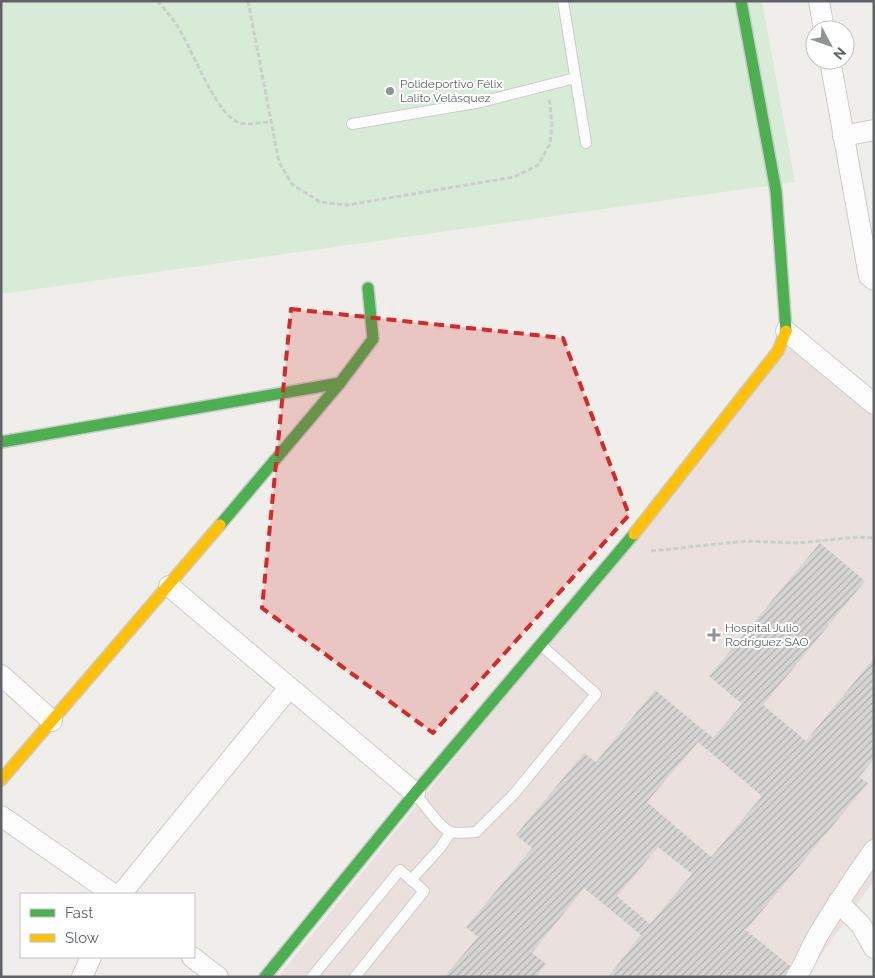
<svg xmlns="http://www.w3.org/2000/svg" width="875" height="978" font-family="Raleway,sans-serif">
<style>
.medical{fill:#eae0de}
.park{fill:#d8ebd6}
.building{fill:url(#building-hatch);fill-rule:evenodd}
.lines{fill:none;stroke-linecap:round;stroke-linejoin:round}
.lane-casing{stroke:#cbcccc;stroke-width:12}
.street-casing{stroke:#cbcccc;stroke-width:22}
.fast-casing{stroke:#cacacb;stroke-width:14}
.slow-casing{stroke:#cacacb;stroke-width:14}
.path{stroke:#cacfcc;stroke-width:3;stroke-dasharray:5 2.5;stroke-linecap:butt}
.lane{stroke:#fdfcfc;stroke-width:10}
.street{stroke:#fdfcfc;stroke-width:20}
.fast{stroke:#4caf50;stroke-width:11}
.slow{stroke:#ffc107;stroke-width:11}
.marked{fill:#d62828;fill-opacity:0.2;stroke:#d62828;stroke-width:4;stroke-dasharray:10 6;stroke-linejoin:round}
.poi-dot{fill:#919496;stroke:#fff;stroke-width:2}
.labels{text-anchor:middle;stroke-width:4;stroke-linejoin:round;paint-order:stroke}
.poi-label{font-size:12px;fill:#5f6368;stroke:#fff;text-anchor:start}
</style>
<defs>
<pattern id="building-hatch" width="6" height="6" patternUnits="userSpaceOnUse" patternTransform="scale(1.25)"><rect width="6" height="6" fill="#d6d5d3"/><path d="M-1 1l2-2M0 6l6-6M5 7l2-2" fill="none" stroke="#b1b0af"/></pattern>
</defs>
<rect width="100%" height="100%" fill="#efeeea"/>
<!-- medical -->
<path class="medical" d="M798 334 874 390V880L806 977H278Z"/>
<!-- park -->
<path class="park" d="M1 1H762L795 182 1 294Z"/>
<!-- building -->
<path class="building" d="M820 543 865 581 763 705 806 741 874 658V759L859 777 868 783 746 930 795 970 790 977H608L641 935 584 888 532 953 546 964 536 977H444L478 937 466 927 532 848 516 835 584 753 596 762 655 690 713 738 742 704 709 676ZM698 742 762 796 711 857 647 802ZM658 847 692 874 650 924 617 896Z"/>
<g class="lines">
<defs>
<g id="lane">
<path d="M563 1 586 143"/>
<path d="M352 124 481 102 575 78"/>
<path d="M415 794C425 804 439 828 451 832 459 834 468 832 476 832L514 794 596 694 542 646"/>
<path d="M411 880 440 848 451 832"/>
<path d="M312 977 400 870 424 891 355 977"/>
</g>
<g id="street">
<path d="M819 1 824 30"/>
<path d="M830 60 869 276 874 280"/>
<path d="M843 136 874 130"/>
<path d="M786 331 874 404"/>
<path d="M169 586 415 793"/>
<path d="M1 675 52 721"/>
<path d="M1 816 113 894"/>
<path d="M121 894 289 688"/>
<path d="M838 902 861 925 874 948"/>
<path d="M192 957 218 977"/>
<path d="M82 977 91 957"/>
<path d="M796 977C805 964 810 949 818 935 836 906 854 878 874 850"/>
</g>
<g id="fast">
<path d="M741 1 776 191 786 331"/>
<path d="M1 442 340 383"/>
<path d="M220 525 340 383 373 339 368 288"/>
<path d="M265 977 415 793 634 534"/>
</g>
<g id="slow">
<path d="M634 534 778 351 786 331"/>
<path d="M1 780 220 525"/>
</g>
</defs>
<!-- lane casing -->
<use href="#lane" class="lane-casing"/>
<!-- street casing -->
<use href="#street" class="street-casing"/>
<!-- fast casing -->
<use href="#fast" class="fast-casing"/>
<!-- slow casing -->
<use href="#slow" class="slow-casing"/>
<!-- path -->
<g class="path">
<path d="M157 1C168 12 177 24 184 38 195 57 218 117 240 123 249 125 262 122 271 122"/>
<path d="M248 1 279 162 292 184 320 202 347 205 514 177 538 165 550 144 552 124 549 98"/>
<path d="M651 551 747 541 797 543 858 537 874 538"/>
</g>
<!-- lane -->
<use href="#lane" class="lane"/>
<!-- street -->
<use href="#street" class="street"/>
<!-- fast -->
<use href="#fast" class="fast"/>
<!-- slow -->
<use href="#slow" class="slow"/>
</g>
<!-- marked area -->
<path class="marked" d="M291 309 563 338 629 515 433 733 262 608Z"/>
<!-- markers -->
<g class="poi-dot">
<circle cx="390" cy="91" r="5"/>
<path d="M711.5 627.5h5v5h5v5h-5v5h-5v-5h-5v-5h5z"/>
</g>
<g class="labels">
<!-- poi labels -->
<g class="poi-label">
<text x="400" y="88">Polideportivo Félix<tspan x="400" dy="14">Lalito Velásquez</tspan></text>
<text x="725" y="632">Hospital Julio<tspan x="725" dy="14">Rodríguez SAO</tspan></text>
</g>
</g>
<!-- border -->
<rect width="875" height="978" fill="none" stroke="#5f6368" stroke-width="5"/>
<!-- legend -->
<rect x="20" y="893" width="175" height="65" fill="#ffffff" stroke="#bfc1c3"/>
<rect x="30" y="909" width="25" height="8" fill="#4caf50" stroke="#bfc1c3"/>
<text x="65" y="918" font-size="15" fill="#5f6368">Fast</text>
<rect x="30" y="934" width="25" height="8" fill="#ffc107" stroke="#bfc1c3"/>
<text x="65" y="943" font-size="15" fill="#5f6368">Slow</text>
<!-- north arrow -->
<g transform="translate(830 45) rotate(131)"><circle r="24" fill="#ffffff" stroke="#bfc1c3"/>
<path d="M0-4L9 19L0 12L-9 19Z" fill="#919496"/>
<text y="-8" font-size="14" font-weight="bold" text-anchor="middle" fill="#5f6368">N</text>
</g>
</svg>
